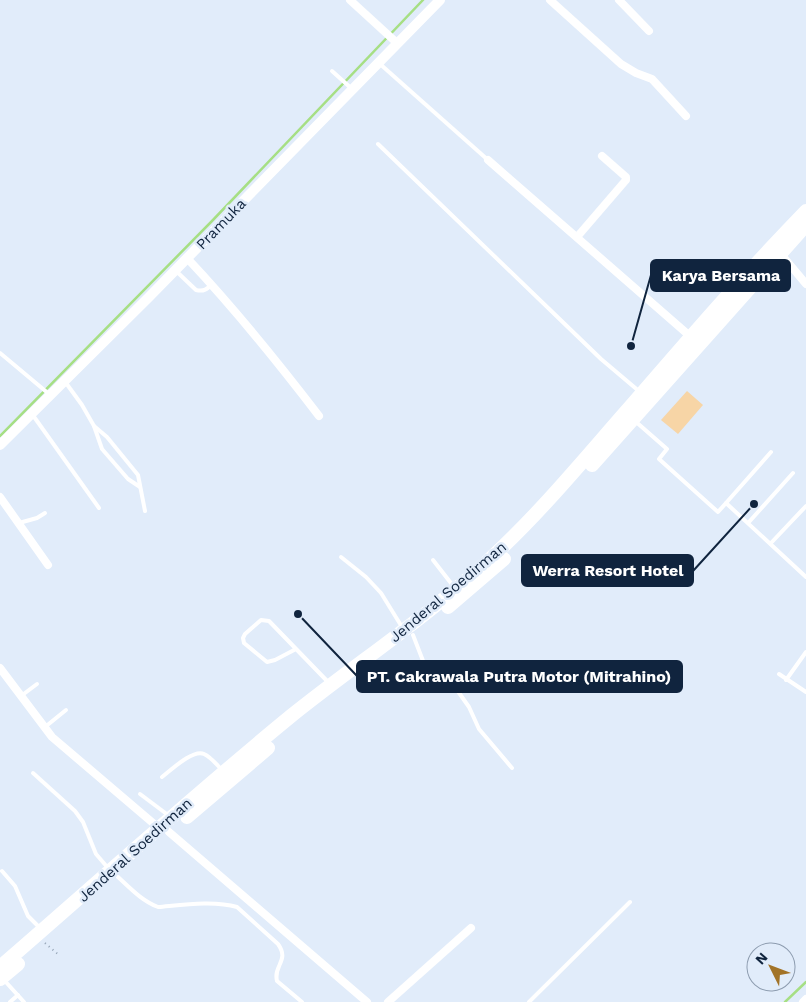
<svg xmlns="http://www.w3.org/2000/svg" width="806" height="1002" font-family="'Work Sans',sans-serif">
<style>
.pitch{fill:#f7d5a6}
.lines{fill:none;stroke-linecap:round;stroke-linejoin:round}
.stream{stroke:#a6df84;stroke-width:2.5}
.path{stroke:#96a5b7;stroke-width:2;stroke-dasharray:1 4;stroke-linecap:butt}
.lane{stroke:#fff;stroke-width:4}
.street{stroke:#fff;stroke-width:8}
.secondary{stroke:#fff;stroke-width:10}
.highway{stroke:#fff;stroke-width:14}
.labels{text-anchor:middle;stroke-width:5;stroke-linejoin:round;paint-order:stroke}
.street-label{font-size:15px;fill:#10243e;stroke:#e1ecfa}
.leader{fill:none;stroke:#10243e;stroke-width:2}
.callout-dot{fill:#10243e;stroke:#e1ecfa;stroke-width:2}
.callout{fill:#10243e;stroke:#10243e;stroke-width:2}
.callout-label{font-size:16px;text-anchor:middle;font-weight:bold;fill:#fff}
</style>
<rect width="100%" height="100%" fill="#e1ecfa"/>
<!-- pitch -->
<path class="pitch" d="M687 391 703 405 678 434 661 420Z"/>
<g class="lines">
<!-- stream -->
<g class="stream">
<path d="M0 436 212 221 423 0"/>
<path d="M785 1002 806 982"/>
</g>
<!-- path -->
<path class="path" d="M45 943 60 956"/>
<!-- lane -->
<g class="lane">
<path d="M380 64 488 160"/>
<path d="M332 71 352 89"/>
<path d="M378 144 601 359 640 392"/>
<path d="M175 270 196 290C204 292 207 289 212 284"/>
<path d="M0 353 49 394"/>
<path d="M66 383 82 405 94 426 102 449 128 479 140 487"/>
<path d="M32 414 99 508"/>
<path d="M635 421 667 449 659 459 718 512 726 503 806 577"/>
<path d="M94 426 107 437 138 475 145 511"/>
<path d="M726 503 771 452"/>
<path d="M749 522 793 473"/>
<path d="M19 523 37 518 45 513"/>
<path d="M771 543 806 506"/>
<path d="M341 557 366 577 381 593 402 627"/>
<path d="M433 560 454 587"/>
<path d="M413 635 425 666 430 672 450 684 457 690 469 707 479 729 512 768"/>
<path d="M296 649 275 660 267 662 244 643 243 638 245 634 261 620 269 621 330 684"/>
<path d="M779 674 806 692"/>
<path d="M786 680 806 652"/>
<path d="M21 696 37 684"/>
<path d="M45 727 66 710"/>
<path d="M33 773 75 811 83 822 96 854 108 868"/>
<path d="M162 777C171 770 193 749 204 754 211 757 217 765 222 770"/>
<path d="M140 794 168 815"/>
<path d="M2 871 15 886 28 916 41 929"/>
<path d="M118 877C130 888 142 901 158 907 181 905 214 900 237 907L278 944C290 961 273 965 277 981L302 1002"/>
<path d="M4 980 24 1002"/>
<path d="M10 1002 18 995"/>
<path d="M529 1002 630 902"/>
</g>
<!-- street -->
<g class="street">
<path d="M350 0 397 43"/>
<path d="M550 0 621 64 636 73 652 79 686 116"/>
<path d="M619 0 649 31"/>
<path d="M488 160 691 337"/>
<path d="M577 237 626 180V177L602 156"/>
<path d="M780 253 806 284"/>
<path d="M187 258C234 308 277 361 319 416"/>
<path d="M0 497 48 565"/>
<path d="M0 668 52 737 160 829"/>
<path d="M169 832 367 1002"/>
<path d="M388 1002 471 928"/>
<path d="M803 1002 806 999"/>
</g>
<!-- secondary -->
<path class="secondary" d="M0 445 149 297 440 0"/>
<!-- highway -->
<g class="highway">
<path d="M592 465 806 225"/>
<path d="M448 607 504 559"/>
<path d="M187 817 268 748"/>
<path d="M0 967C97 883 192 797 291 716 357 663 429 616 492 557 542 511 586 457 631 406 688 340 745 274 806 211"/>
<path d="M0 979 18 964"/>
</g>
</g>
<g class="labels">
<!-- street labels -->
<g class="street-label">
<text transform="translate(221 224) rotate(-46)" y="5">Pramuka</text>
<text transform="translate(448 592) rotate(-40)" y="5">Jenderal Soedirman</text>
<text transform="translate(135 850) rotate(-42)" y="5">Jenderal Soedirman</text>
</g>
</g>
<!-- callouts -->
<path class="leader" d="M631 346L651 275M754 504L693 571M298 614L357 676"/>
<g class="callout-dot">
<circle cx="631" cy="346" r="5"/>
<circle cx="754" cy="504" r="5"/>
<circle cx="298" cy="614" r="5"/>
</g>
<g class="callout">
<rect x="651" y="260" width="139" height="31" rx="5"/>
<rect x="522" y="555" width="171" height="31" rx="5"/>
<rect x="357" y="661" width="325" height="31" rx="5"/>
</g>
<g class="callout-label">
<text x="721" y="281">Karya Bersama</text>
<text x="608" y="576">Werra Resort Hotel</text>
<text x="519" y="682">PT. Cakrawala Putra Motor (Mitrahino)</text>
</g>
<!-- north arrow -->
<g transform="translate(771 967) rotate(312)"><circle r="24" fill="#e1ecfa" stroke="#8d9caf"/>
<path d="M0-4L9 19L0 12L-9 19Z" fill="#a27327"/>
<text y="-8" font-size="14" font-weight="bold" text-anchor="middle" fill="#10243e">N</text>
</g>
</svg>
